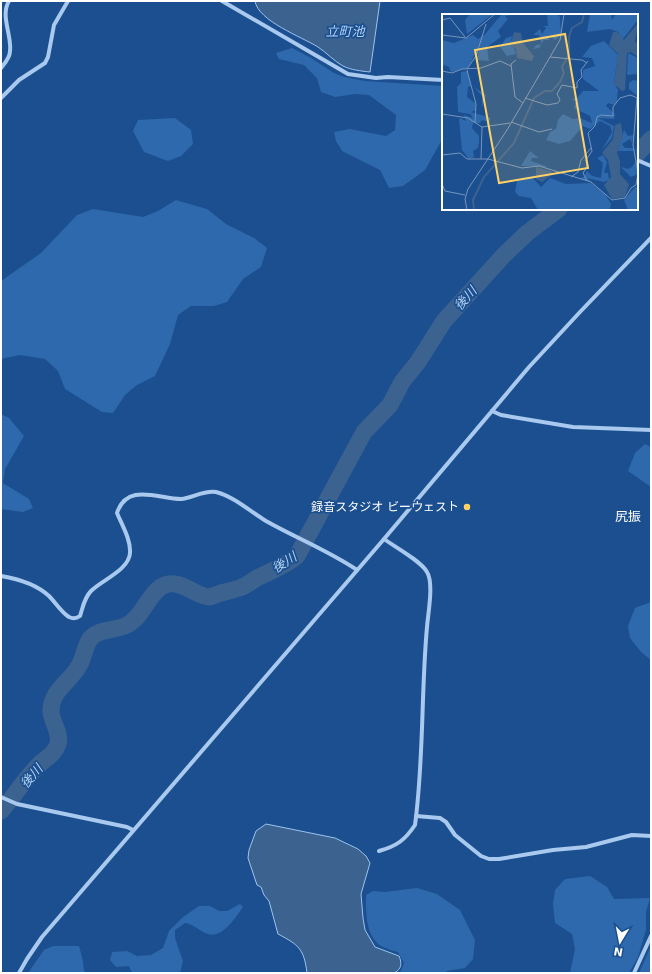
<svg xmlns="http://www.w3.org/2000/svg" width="652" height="974" font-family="'DejaVu Sans','Noto Sans JP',sans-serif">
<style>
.green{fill:#2e69ad}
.water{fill:#3c6290;stroke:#9cc4f0}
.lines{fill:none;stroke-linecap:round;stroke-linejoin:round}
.river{stroke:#3c6290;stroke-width:17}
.street{stroke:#a9c9ee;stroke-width:4}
.poi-dot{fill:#ffd166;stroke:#1b4f8f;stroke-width:1.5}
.labels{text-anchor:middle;stroke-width:3.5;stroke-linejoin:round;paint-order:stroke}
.poi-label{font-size:12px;fill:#fff;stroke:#1b4f8f;text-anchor:end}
.water-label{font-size:13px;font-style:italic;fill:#b5d3f5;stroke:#1b4f8f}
.neighbourhood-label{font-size:13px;fill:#fff;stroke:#1b4f8f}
.inset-river{fill:none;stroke:#3c6290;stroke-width:2}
.inset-road{fill:none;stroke:#7695bc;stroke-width:1}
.view{fill:#ffd166;fill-opacity:0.15;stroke:#ffd166;stroke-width:2}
.inset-edge{fill:none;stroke:#fff;stroke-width:2}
</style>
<rect width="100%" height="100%" fill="#1b4f8f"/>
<!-- green -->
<g class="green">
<path d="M292 48 311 58 334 73 344 77 365 81 443 86V138L425 170 403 186 389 188 380 170 342 151 336 141 334 132 350 129 386 136 395 130 396 115 369 95 355 94 335 97 321 92 317 78 304 65 279 59 276 53Z"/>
<path d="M175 118 191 130 193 144 181 156 168 161 144 152 133 131 138 120Z"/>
<path d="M176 200 207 209 226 224 254 238 267 248 261 267 243 279 227 302 214 306H191L178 315 170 344 155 376 137 385 125 395 113 413 102 412 65 389 58 371 45 359 20 355 1 359V281L41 253 77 215 93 209 143 217 158 211Z"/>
<path d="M1 414 9 418 24 436 5 469 3 483 29 499 33 508 23 512 1 509Z"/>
<path d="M645 444 651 447V487L628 471 635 453Z"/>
<path d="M651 602V660L641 652 630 638 628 626 635 608Z"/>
<path d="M590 876 607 887 614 899 650 898 646 912V930L638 957 629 973H570L575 949 572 934 555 923 553 904 555 890 565 879Z"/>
<path d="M417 888 437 894 460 910 475 940 473 959 465 968 447 971 445 973H400L404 963 398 952C393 951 388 949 383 947 365 937 366 913 366 895L373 891 385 892Z"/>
<path d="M240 904 243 907C236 917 222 939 208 934 199 931 194 924 185 923L175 930V938L183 961 180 973H132L129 966 116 967 110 960 112 952 127 951 137 956 151 955 163 948 169 931 183 917 199 906H210L219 911H227Z"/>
<path d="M53 946H79L83 961 84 971 87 973H28L44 950Z"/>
<path d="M651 946V973H639Z"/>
</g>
<!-- water -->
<g class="water">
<path d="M255 1H380L370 72C361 71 351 70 343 66 334 61 327 53 318 47 302 37 258 21 255 1Z"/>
<path d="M266 824 335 838 358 849 366 856 370 863 361 894 363 918 365 930 375 947 399 956C402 963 402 969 394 973H307C304 949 299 945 278 934L269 901 264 895 261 887 257 885 248 858 249 850 256 831Z"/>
</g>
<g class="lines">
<!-- river -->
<g class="river">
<path d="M637 154 651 139"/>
<path d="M1 811C15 796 26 776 42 762 48 757 55 753 58 744 61 733 52 723 51 712 50 690 72 681 80 664 84 656 85 646 90 639 99 628 115 631 127 625 143 617 147 596 161 587 179 576 195 597 210 597 213 596 217 594 221 593 228 591 235 590 242 587 247 585 252 581 257 578 271 571 285 566 297 556L364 432 390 405 402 382 418 362 444 321 504 255 527 233 559 209"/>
</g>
<!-- street -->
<g class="street">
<path d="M222 1 348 74 376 78 388 77 443 80"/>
<path d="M1 68C5 63 10 58 10 51 12 35 0 16 9 1"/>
<path d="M1 98 19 80 45 63 48 57 54 25 68 1"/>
<path d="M637 160 651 166"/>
<path d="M492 411 501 415 573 427 651 430"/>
<path d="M1 576C19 579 36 584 49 596 56 603 61 612 69 617 73 619 76 619 80 616 83 607 84 598 91 591 102 580 129 570 130 553 131 540 122 525 117 513 127 482 159 499 181 499 192 498 204 490 216 492 233 496 251 512 266 521 296 538 329 551 357 570"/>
<path d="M1 797 17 804 127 827 133 830"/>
<path d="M416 816 440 818 446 822 455 835 481 856 489 859H499L553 850 586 847 632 835 651 836"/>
<path d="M379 851C397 846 405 840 415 825 424 759 421 692 427 627 428 614 434 583 427 572 421 561 395 547 384 539"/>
<path d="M19 973 27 959 42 937 384 539 529 367 580 312 651 238"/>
<path d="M634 973 651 936"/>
</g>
</g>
<!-- markers -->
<circle class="poi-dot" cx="467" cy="507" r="4"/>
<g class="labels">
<!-- poi labels -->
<g class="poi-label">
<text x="459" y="511">録音スタジオ ビーウェスト</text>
</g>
<!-- water labels -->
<g class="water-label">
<text x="345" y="36">立町池</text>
<text transform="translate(465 298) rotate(-48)" y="5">後川</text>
<text transform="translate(284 562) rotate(-33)" y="5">後川</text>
<text transform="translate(31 776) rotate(-49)" y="5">後川</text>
</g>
<!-- neighbourhood labels -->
<g class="neighbourhood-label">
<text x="628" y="521">尻振</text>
</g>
</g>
<!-- overview -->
<g transform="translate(442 14)">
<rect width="196" height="196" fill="#1b4f8f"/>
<path d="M28 0H51L25 20 23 6ZM60 0H76L63 2 66 5 56 17 59 23 45 33 47 47 35 46 39 25ZM105 0H115L118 3 119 21 113 26 107 21 105 23 108 26H102L97 34 91 35 94 31 100 30 97 21H91L98 15 100 20 104 14 101 12H106ZM148 0H169L170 6 174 0H196V6L180 26 176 18 168 15 145 18ZM31 21 36 25 42 21 26 54 9 58 7 53 2 51 0 54V26L12 29ZM70 22 68 31 72 34 74 40 65 42 58 33 64 24ZM162 27 176 41 172 69 176 76 175 86 173 91 166 89 164 92 173 100 172 105 156 104 172 112 170 124 160 136 170 118 168 112 158 107 148 115 141 112 128 127 117 130 104 126 108 118 114 115 116 106 121 100 131 105 138 104 150 109 148 102 132 94 134 87 129 85 135 84 141 77H157L141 65V56L153 52 150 44 140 43 149 32ZM186 39 196 44V60L185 61ZM25 57 29 72 26 73 25 83 33 89 34 96 29 98 49 104 47 108 40 106 38 109H31L30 114 37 122V128L36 134 31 137 32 143 27 145 20 136 17 106 18 104 24 107 22 101 31 104 28 100 16 98 15 73 19 69V58ZM191 66 196 67 195 82 187 75V69ZM32 73 44 81 40 93V82ZM182 116 186 122 191 121 190 129 188 125 180 130 183 134H191L193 137H176ZM196 133V160L189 163 179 153 186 155 190 153 195 145 194 135ZM88 137 97 144H90L89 147 107 153 79 152ZM161 141 165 148 162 159H166L167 166 162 168 145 164 150 168 137 164 142 163 145 157 150 162 159 164 161 149 155 144ZM90 163 99 173 108 164 124 170 149 169 163 180 169 190 168 196H96L89 184 77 182 73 178 75 167ZM193 173H196V196H186L182 186Z" fill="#2e69ad"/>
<path d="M196 9 193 27 196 30V43L189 38 185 39 183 76 180 77 172 70 176 40 167 31 171 18H175L182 26ZM72 18 79 19 81 29 92 42 90 47 75 44 74 35 68 31ZM179 109 181 123 175 139 178 147V160L187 170 183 183 170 185 162 171 169 163 166 146 160 139 171 125 173 111ZM94 153 109 157 111 160 100 168 94 165Z" fill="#3c6290"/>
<path class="inset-river" d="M32 196 31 186 42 163 72 129 92 84 103 77H110L118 68 122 59 120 53 127 40V23L130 14 140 8 142 0"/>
<path class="inset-road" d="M0 6 8 4 23 23M0 21 24 24 53 0M108 43 140 46 145 49M74 46 69 50 73 83 81 89M25 55 34 42 44 10M25 56 34 90 33 109M0 57 10 59 20 55 39 54 58 47 69 52M83 84 105 91 116 89 118 86 115 80 120 71 135 74V68L140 63 139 56 146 47M0 100 26 104 40 113M69 108 97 118 110 115M40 113 68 109M0 141 18 139 25 145H46L80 154 97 152 149 168 170 186 183 184 189 174 194 171M39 145 40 113M129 163 136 158 139 146 149 134M145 167 141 159 145 153 144 146 150 137 146 119 153 112 155 103 159 101 171 102V93L178 84 188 81 196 84M0 170 3 177 23 181M194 171 196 159 191 131 195 84M25 196 23 185 26 175 65 116 118 26 122 0"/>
<path class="view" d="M123 20 146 154 57 169 33 36Z"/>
<rect width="196" height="196" class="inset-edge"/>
</g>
<!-- border -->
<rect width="652" height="974" fill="none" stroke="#ffffff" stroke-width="4"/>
<!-- north arrow -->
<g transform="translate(620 942) rotate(190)" stroke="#1b4f8f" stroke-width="3" paint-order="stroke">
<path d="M0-3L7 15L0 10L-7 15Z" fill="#ffffff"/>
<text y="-6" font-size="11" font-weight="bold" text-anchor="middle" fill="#ffffff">N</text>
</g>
</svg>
